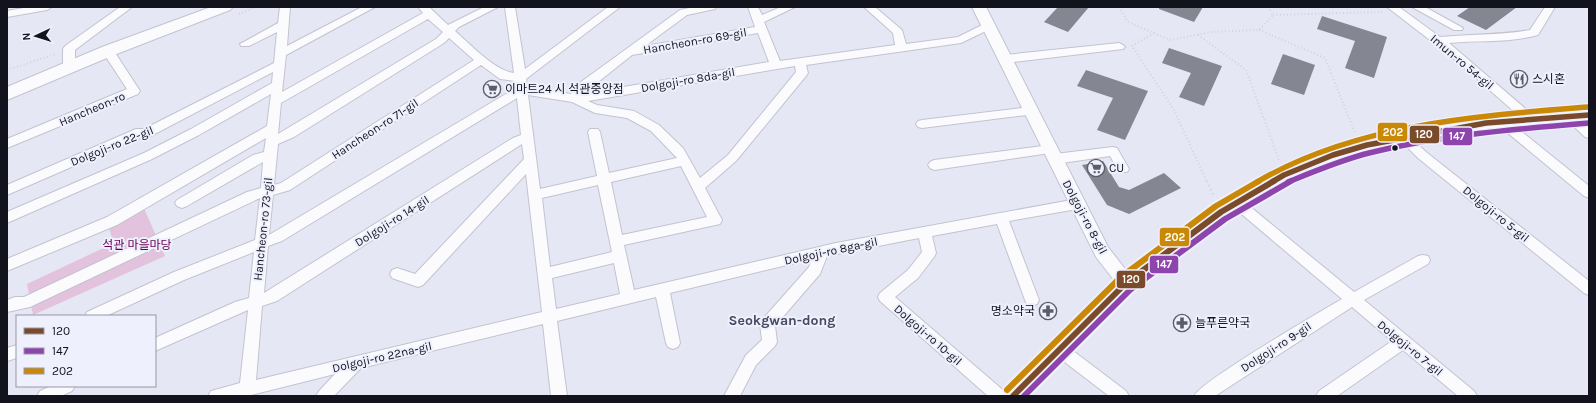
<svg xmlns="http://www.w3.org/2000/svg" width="1596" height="403" font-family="Karla,'Noto Sans KR',sans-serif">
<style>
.green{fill:#e2c2dd}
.building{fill:#848791}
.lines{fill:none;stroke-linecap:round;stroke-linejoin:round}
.minor-casing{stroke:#c2c3cf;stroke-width:2}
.tertiary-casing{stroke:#c2c3cf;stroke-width:2}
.secondary-casing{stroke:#c2c3cf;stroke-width:2}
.path-far1{stroke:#d3d3d7;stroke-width:2;stroke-dasharray:1 2.5;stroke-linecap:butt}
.path{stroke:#d3d3d7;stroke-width:2.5;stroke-dasharray:1 3.5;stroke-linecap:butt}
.minor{fill:#fbfbfe;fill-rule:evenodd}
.tertiary{fill:#fbfbfe;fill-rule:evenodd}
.secondary{fill:#fbfbfe;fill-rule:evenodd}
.bus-1-far1-casing{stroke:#eff0fd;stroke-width:8}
.bus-1-casing{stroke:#eff0fd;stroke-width:10}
.bus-2-far1-casing{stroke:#eff0fd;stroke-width:8}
.bus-2-casing{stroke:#eff0fd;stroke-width:10}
.bus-3-far1-casing{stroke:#eff0fd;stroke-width:8}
.bus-3-casing{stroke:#eff0fd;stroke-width:10}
.bus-1-far1{stroke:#7a4b2a;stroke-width:5.5}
.bus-1{stroke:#7a4b2a;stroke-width:6}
.bus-2-far1{stroke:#8e44ad;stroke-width:5.5}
.bus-2{stroke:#8e44ad;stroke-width:6}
.bus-3-far1{stroke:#c98906;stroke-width:5.5}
.bus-3{stroke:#c98906;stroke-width:6}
.bus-dot{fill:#12131d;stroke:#eff0fd;stroke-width:1.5}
.labels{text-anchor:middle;stroke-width:4;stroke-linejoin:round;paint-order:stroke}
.street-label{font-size:12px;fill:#12131d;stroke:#eff0fd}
.poi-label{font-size:12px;fill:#12131d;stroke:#eff0fd;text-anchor:start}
.park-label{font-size:12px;fill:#680052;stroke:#eff0fd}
.quarter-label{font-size:14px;font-weight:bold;fill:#464760;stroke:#eff0fd}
.line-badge{stroke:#eff0fd;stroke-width:1.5}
.badge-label{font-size:11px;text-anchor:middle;font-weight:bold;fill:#fff}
</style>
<rect width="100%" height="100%" fill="#e6e7f5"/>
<!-- green -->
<path class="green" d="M143 206 165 256 33 315 27 284 114 243 108 226Z"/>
<!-- building -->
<g class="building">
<path d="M1058 7H1089L1068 32 1044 22Z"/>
<path d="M1159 7H1203L1194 22 1159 9Z"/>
<path d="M1470 7H1517L1486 30 1457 16Z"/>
<path d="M1322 16 1387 37 1374 78 1345 68 1355 41 1317 29Z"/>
<path d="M1169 48 1222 66 1204 106 1179 97 1191 73 1162 63Z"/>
<path d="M1283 54 1315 65 1304 95 1271 84Z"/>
<path d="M1086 70 1148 91 1125 140 1097 130 1113 98 1077 86Z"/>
<path d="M1103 161 1119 187 1129 190 1164 173 1181 188 1129 214 1107 205 1082 165Z"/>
</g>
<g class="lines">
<defs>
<g id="minor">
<path d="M29 7H52L47 10 7 17V11Z"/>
<path d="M120 7H132L75 50V67L69 71 65 70 63 67V49L65 46Z"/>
<path d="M280 7H290L287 46 362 7H375L286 55 282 92 423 13 418 7H429L448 25 484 7H498L459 27 455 31C470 44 495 71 514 73L505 7H515L525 69 608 7H620L526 79 527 87 571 94 574 87 680 10 694 7H716L715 9 687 15 645 46 755 27 748 7H758L762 15 781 7H795L764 22 780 61 895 45 893 33 864 7H875L902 30 906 44 958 37 984 24H992L993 26 992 28 961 43 806 65 808 73 806 76 736 161 705 188 722 220 720 224 624 245 634 290 836 243 1077 199 1082 201 1084 204 1082 207 1077 209 1009 221 1039 300 1037 304 1032 306 1027 304 1025 300 997 224 932 236 936 253 934 257 918 278 895 297 1004 391 1007 396H988L880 301 878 297 880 293 908 270 922 252 919 238 827 256 820 274 775 326 777 342 775 346 756 365 740 396H724L746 355 762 340 760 324 762 320 809 267 812 259 670 293 680 343 678 347 673 349 668 347 666 343 656 297 557 321 567 396H551L543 324 361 368 334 396H316L319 391 335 374 247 396H208L211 391 240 383 248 310 155 351V338L235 302 249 298 254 252 184 280 106 316H85L87 312 174 272 255 240 260 198 30 307 7 312V300L15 297H24L247 192 261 188 263 162 187 206 182 208 177 206 175 203 177 200 253 155 264 152 266 138 117 225 7 271V259L107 217 267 126 271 94 199 135 152 159 7 223V212L144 153 191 129 272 83 273 72 147 138 143 139 138 138 7 195V185L136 129H144L274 63 277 32 249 46H241L240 44 278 23ZM428 19 443 32 436 39 278 134 281 103ZM758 33 769 62 583 94 632 55ZM449 38 474 60 281 183 274 185 278 144 294 137 444 43ZM481 65 500 79 515 81 516 88 269 235 273 195 290 190ZM795 66 796 72 728 155 700 178 683 148 659 125 634 111 597 105 588 101ZM528 95 572 102 595 113 627 118 651 131 677 158 609 173 600 132 598 129H590L588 132 597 176 540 189ZM517 98 521 135 513 138 264 293 268 246 282 241ZM522 144 524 159 415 274 397 268 392 270 390 274 392 278 418 287 423 285 526 174 542 312 256 380 262 306 277 301ZM681 166 707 217 622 235 611 182ZM598 185 612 252 550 267 542 198ZM614 263 620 294 556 309 552 278Z"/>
<path d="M1387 7H1399L1440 37C1471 34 1500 35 1530 30L1545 7H1555L1538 35C1508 43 1479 40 1449 43L1534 116 1536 119 1534 122H1526L1452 57Z"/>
<path d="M1412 7H1425L1463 28 1462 30H1454Z"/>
<path d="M1119 43 1123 45 1125 47 1123 49 1005 63 999 59 1005 55Z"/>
<path d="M108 47 112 48 138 88 140 91 138 94 7 148V139L127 89 102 51Z"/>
<path d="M1031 107 1037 111 1035 114 922 128 918 127 916 124 918 121 922 120Z"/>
<path d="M1570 112 1574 113 1589 127V138L1585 137 1566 119 1564 116 1566 113Z"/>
<path d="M1502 118 1506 119 1589 186V198L1584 196 1498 125 1496 122 1498 119Z"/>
<path d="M1404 134 1408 135 1426 152 1589 281V295L1584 293 1418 158 1398 138 1400 135Z"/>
<path d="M1050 145 1054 146 1056 149 1054 152 1050 153 934 170 930 168 928 165 930 162 934 160Z"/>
<path d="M1113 147 1117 148 1129 169 1127 172H1119L1110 156 1055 164 1051 162 1049 159 1051 156 1055 154Z"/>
<path d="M1237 198 1242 200 1354 292 1418 256 1423 255 1428 256 1430 260 1428 264 1364 300 1474 391 1477 396H1458L1403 350 1337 396H1316L1319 391 1392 341 1352 307 1215 396H1194C1201 381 1320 312 1342 299L1232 206 1230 203 1232 200Z"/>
<path d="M1059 343 1064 344 1126 391 1129 396H1109L1054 354 1052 349 1054 344Z"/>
<path d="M17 345V358L7 361V348Z"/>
<path d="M51 386H75L72 391 61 396H37L40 391Z"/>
</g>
<path id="tertiary" d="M972 7H986L1108 247 1132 278 1135 283 1132 288 1126 290 1120 288 1096 257Z"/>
<g id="secondary">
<path d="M211 7H233L230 10 114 55 7 100V87L102 47Z"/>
<path d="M1589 109V121L1486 129 1367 151 1339 160 1291 180 1228 217 1133 289 1028 396H1002L1005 389 1119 277 1214 207 1277 170 1327 150 1367 139 1486 117Z"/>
</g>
</defs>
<!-- minor casing -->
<use href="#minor" class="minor-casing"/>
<!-- tertiary casing -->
<use href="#tertiary" class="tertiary-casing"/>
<!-- secondary casing -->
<use href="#secondary" class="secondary-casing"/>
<!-- path-far1 -->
<g class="path-far1">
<path d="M1119 7 1128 22 1170 40 1210 32 1259 30 1273 15 1268 7"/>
<path d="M239 14 257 7"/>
<path d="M1273 15 1382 12"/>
<path d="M1259 30 1325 58 1355 133"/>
<path d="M1154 33 1132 46 1174 110 1207 182"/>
<path d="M1198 35 1246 70 1279 160"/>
<path d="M7 70 56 54"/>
</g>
<!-- path -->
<path class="path" d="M1207 181 1214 197"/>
<!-- minor -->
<use href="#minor" class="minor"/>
<!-- tertiary -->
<use href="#tertiary" class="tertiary"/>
<!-- secondary -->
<use href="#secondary" class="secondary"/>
<defs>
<path id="bus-1-far1" d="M1272 182 1284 175 1333 155 1367 145 1486 123 1589 115"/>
<path id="bus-1" d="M1013 396 1126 283 1221 212 1274 181"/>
<path id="bus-2-far1" d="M1288 182C1315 171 1341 160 1369 153 1441 135 1515 129 1589 123"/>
<path id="bus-2" d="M1024 396 1131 289 1225 219 1291 181"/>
<path id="bus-3-far1" d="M1257 182C1356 124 1476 116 1588 107"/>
<path id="bus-3" d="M1007 390 1121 277 1216 206 1259 181"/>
</defs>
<!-- bus-1-far1 casing -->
<use href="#bus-1-far1" class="bus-1-far1-casing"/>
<!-- bus-1 casing -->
<use href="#bus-1" class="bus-1-casing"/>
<!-- bus-2-far1 casing -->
<use href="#bus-2-far1" class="bus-2-far1-casing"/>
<!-- bus-2 casing -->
<use href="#bus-2" class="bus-2-casing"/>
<!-- bus-3-far1 casing -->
<use href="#bus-3-far1" class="bus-3-far1-casing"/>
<!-- bus-3 casing -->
<use href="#bus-3" class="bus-3-casing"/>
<!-- bus-1-far1 -->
<use href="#bus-1-far1" class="bus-1-far1"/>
<!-- bus-1 -->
<use href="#bus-1" class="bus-1"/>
<!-- bus-2-far1 -->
<use href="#bus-2-far1" class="bus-2-far1"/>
<!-- bus-2 -->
<use href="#bus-2" class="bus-2"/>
<!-- bus-3-far1 -->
<use href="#bus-3-far1" class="bus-3-far1"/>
<!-- bus-3 -->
<use href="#bus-3" class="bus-3"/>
</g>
<!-- icons -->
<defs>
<symbol id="restaurant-ring" viewBox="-11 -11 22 22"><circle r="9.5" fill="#eff0fd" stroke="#5c5d69" stroke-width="1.5"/><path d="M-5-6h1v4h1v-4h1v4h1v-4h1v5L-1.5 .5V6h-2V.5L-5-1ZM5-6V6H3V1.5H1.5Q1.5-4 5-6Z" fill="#5c5d69"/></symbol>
<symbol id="supermarket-ring" viewBox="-11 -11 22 22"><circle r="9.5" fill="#eff0fd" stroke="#5c5d69" stroke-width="1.5"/><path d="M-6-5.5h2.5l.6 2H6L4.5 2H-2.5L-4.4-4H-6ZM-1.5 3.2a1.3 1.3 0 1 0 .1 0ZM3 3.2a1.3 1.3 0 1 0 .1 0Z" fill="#5c5d69"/></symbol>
<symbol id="pharmacy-ring" viewBox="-11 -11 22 22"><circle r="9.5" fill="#eff0fd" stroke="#5c5d69" stroke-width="1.5"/><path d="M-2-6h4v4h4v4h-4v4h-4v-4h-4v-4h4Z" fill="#5c5d69"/></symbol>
</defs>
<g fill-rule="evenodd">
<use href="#restaurant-ring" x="1509" y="69" width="20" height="20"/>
<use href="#supermarket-ring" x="482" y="79" width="20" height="20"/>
<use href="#supermarket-ring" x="1086" y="158" width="20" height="20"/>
<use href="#pharmacy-ring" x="1038" y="301" width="20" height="20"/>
<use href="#pharmacy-ring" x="1172" y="313" width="20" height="20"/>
</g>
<!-- markers -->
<circle class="bus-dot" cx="1395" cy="148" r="3.5"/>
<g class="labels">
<!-- street labels -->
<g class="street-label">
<text transform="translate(695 41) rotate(-10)" y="4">Hancheon-ro 69-gil</text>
<text transform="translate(1462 62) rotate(40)" y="4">Imun-ro 54-gil</text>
<text transform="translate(688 80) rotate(-10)" y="4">Dolgoji-ro 8da-gil</text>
<text transform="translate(92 109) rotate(-23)" y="4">Hancheon-ro</text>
<text transform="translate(375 129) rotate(-33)" y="4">Hancheon-ro 71-gil</text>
<text transform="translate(112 146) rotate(-22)" y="4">Dolgoji-ro 22-gil</text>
<text transform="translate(1496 214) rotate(39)" y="4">Dolgoji-ro 5-gil</text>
<text transform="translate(1085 217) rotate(62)" y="4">Dolgoji-ro 8-gil</text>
<text transform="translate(392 221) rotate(-32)" y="4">Dolgoji-ro 14-gil</text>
<text transform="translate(263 229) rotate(-84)" y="4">Hancheon-ro 73-gil</text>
<text transform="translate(831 251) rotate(-12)" y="4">Dolgoji-ro 8ga-gil</text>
<text transform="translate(928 335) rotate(41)" y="4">Dolgoji-ro 10-gil</text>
<text transform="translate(1276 347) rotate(-33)" y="4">Dolgoji-ro 9-gil</text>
<text transform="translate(1410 348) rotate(39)" y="4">Dolgoji-ro 7-gil</text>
<text transform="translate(382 357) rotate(-13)" y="4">Dolgoji-ro 22na-gil</text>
</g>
<!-- poi labels -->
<g class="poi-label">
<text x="1532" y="83">스시혼</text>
<text x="505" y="93">이마트24 시 석관중앙점</text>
<text x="1109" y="172">CU</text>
<text x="1035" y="315" text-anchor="end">명소약국</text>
<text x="1195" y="327">늘푸른약국</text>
</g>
<!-- park labels -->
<g class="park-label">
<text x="137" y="249">석관 마을마당</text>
</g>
<!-- quarter labels -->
<g class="quarter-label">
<text x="782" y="325">Seokgwan-dong</text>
</g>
</g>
<g class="line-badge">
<rect x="1377" y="122" width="31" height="20" rx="4" fill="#c98906"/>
<rect x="1409" y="125" width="31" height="19" rx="4" fill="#7a4b2a"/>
<rect x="1442" y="127" width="31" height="19" rx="4" fill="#8e44ad"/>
<rect x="1159" y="227" width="31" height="20" rx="4" fill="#c98906"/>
<rect x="1149" y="255" width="30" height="19" rx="4" fill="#8e44ad"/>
<rect x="1116" y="270" width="30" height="19" rx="4" fill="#7a4b2a"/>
</g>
<g class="badge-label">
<text x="1393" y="136">202</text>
<text x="1424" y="138">120</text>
<text x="1457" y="140">147</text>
<text x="1175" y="241">202</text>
<text x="1164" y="268">147</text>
<text x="1131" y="283">120</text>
</g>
<!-- border -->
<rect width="1596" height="403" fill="none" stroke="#12131d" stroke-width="16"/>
<!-- legend -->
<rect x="16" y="315" width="140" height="72" fill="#eff0fd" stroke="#9798a3"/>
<rect x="24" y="328" width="20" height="6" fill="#7a4b2a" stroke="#9798a3"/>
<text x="52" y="335" font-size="12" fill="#12131d">120</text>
<rect x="24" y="348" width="20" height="6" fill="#8e44ad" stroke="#9798a3"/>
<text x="52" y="355" font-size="12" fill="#12131d">147</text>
<rect x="24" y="368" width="20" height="6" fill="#c98906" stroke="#9798a3"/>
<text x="52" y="375" font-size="12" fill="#12131d">202</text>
<!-- north arrow -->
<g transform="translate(36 36) rotate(266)" stroke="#eff0fd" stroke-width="3" paint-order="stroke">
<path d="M0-3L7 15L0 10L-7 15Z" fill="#12131d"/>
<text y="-6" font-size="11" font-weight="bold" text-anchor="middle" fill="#12131d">N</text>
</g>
</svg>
